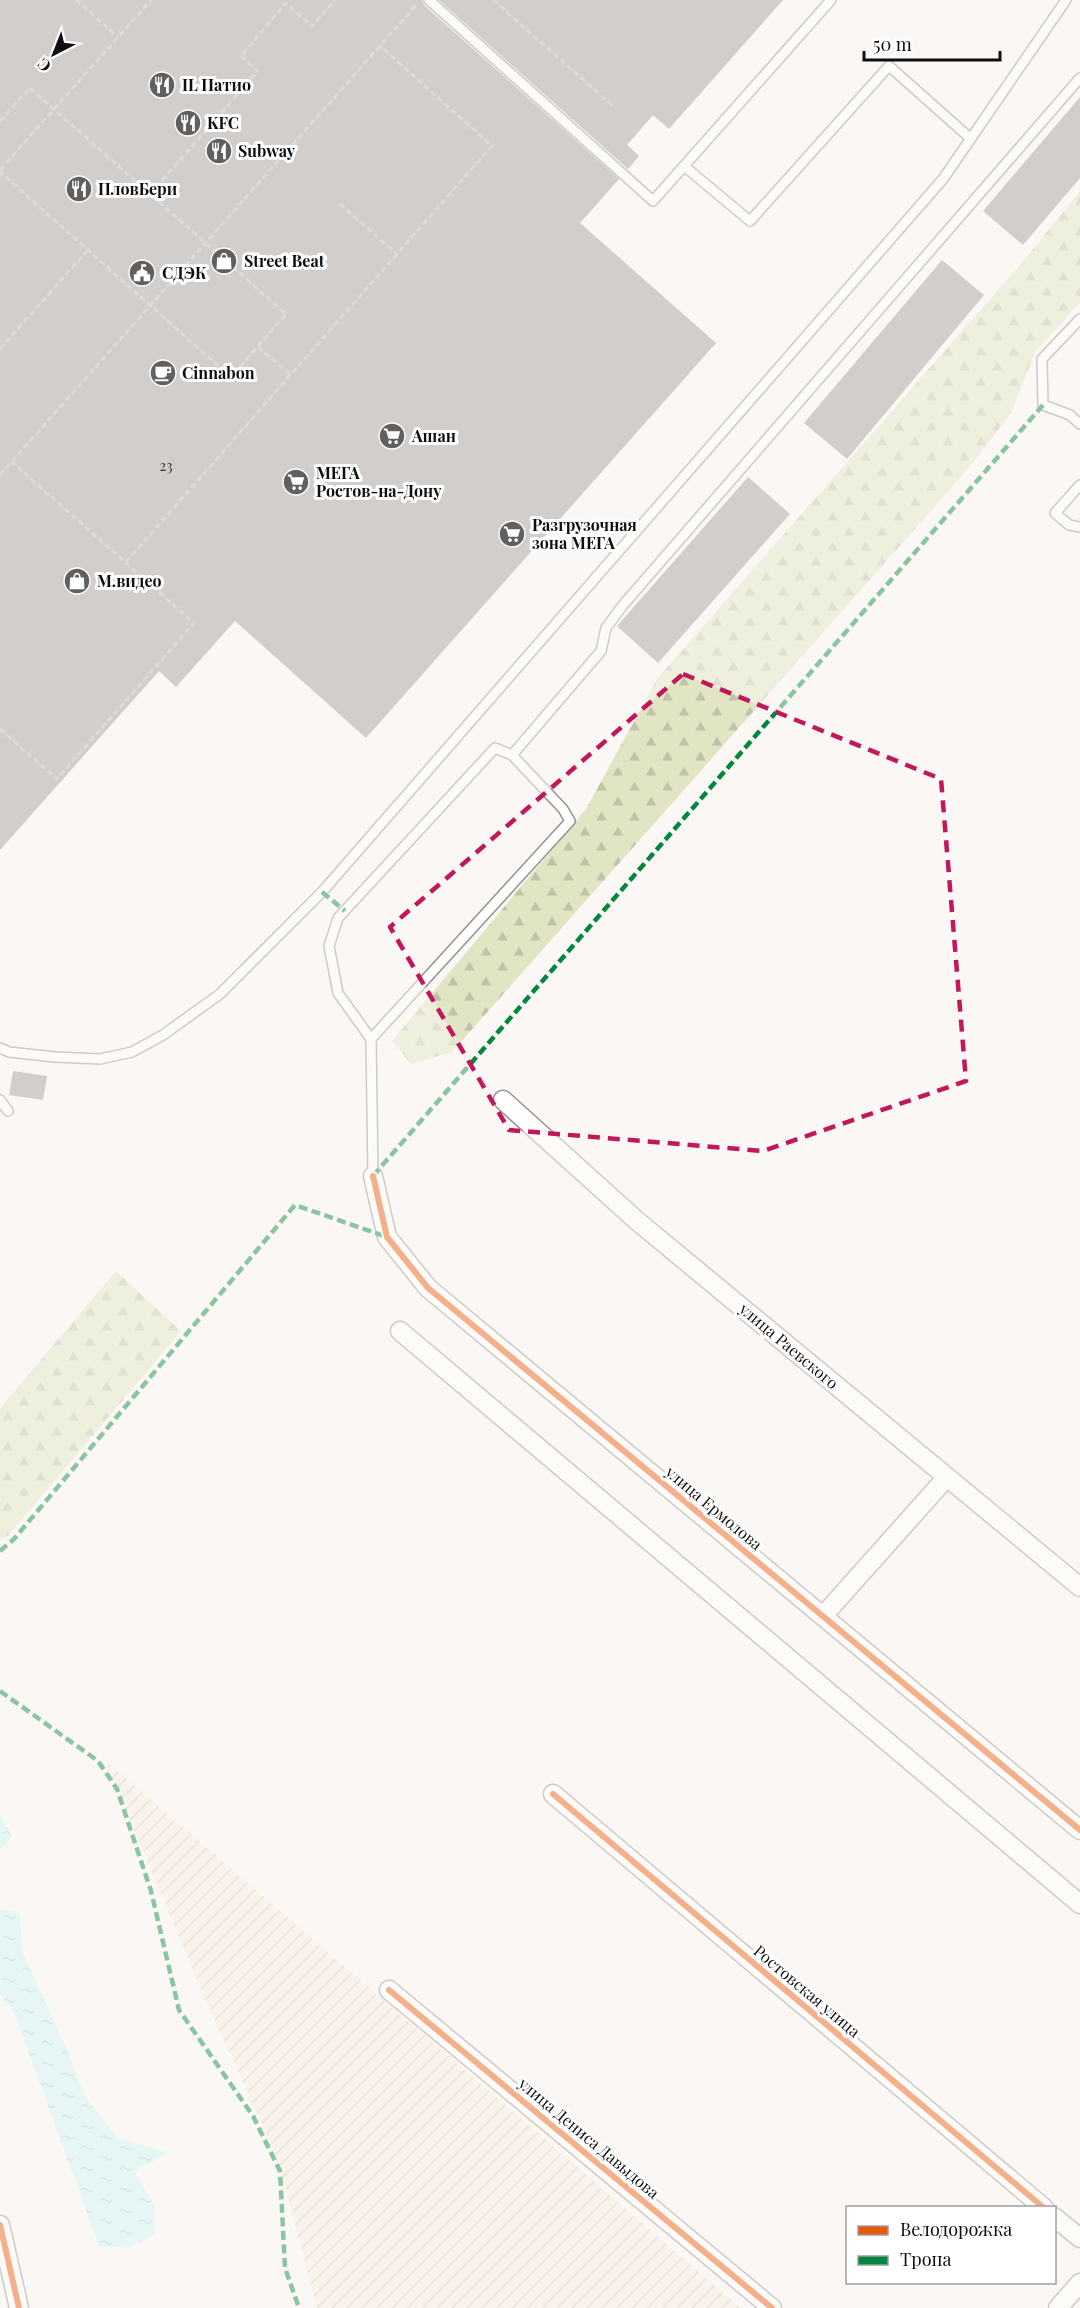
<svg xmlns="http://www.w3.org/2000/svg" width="1080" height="2308" font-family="'Playfair Display',serif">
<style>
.farmland{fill:url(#farmland-furrows)}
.forest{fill:url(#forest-firs)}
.water{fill:url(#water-ripples)}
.building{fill:#9f9b9a}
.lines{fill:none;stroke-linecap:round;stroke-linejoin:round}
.lane-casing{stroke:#959392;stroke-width:12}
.street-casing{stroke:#959392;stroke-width:21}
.path{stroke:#b9b8b8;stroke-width:3;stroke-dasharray:6 3;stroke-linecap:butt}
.lane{stroke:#fefefd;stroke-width:9}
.street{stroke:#fefefd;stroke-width:18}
.quiet{stroke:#00873e;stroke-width:4.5;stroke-dasharray:9 4.5;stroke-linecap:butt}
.cycleway-casing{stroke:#fff;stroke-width:10}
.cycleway{stroke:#e8590c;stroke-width:6}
.marked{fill:none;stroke:#c2185b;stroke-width:4.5;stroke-dasharray:12 8;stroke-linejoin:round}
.labels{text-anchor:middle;stroke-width:6;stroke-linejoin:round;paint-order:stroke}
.number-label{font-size:14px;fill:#333232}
.poi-label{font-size:16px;font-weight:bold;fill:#0f0f0f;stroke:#fff;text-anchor:start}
.street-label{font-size:16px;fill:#0f0f0f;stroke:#fff}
</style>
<defs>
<pattern id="farmland-furrows" width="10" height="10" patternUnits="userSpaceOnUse" patternTransform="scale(1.5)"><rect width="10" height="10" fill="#f7ede1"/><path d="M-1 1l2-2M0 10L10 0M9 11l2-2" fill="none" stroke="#d3cac0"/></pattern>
<pattern id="forest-firs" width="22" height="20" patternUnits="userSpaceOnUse" patternTransform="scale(1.5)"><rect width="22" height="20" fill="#e1e5c4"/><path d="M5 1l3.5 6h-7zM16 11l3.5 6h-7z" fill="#c0c3a7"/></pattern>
<pattern id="water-ripples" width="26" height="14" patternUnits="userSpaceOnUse" patternTransform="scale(1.5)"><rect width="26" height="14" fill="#ccf4f3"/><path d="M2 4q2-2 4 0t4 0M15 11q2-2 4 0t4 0" fill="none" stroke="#aed0cf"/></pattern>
</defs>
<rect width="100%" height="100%" fill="#fbf7f4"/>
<!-- farmland -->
<path class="farmland" d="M105 1760 741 2308H317L278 2160 203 1994Z"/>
<!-- forest -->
<g class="forest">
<path d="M1080 191V303L1035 352 1011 413 967 470 452 1052 411 1064 392 1041 586 809 657 679 1026 258Z"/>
<path d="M116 1271 181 1331 8 1536 0 1539V1408Z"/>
</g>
<!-- water -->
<g class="water">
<path d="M0 1813 12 1837 0 1850Z"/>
<path d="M0 1909 20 1913 22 1951 65 2045 84 2095 118 2138 169 2153 134 2171 154 2205 155 2234 128 2248 99 2246 15 2015 0 1993Z"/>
</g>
<!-- building -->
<g class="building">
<path d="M0 0H422L424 5 619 179 580 223 716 343 366 738 235 621 176 687 159 671 0 850Z"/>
<path d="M439 0H783L669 129 653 115 627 145 639 156 628 169Z"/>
<path d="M1080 97V178L1023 245 983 211Z"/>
<path d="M942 260 984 295 847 459 804 423Z"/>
<path d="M748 477 790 514 658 663 617 626Z"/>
<path d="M13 1071 47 1076 43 1100 9 1095Z"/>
</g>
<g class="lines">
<defs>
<g id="lane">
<path d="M429 0 653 201 831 0"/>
<path d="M684 166 750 221 889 66 970 138"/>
<path d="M1080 319 1042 359 1043 405 1070 415 1080 424"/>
<path d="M1080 485 1055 513 1069 525 1080 527"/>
<path d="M371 1039 570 821 563 809 512 755"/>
<path d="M0 1048 9 1052 55 1057 100 1059 132 1052 163 1035 220 994 322 892 943 179 1066 0"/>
<path d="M0 1100 8 1111"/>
<path d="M373 1176 371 1039 338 993 329 946 338 918 495 748 512 755 601 651 606 628 623 605 1080 78"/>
</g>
<g id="street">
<path d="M503 1100 636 1220 1080 1587"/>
<path d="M373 1176 387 1237 428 1288 1080 1830"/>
<path d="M400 1331 1080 1904"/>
<path d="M823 1616 947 1477"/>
<path d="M553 1794 1044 2208"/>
<path d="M389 1990 772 2308"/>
<path d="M1054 2217 1080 2238"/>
<path d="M0 2225 19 2308"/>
<path d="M1058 2308 1080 2283"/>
</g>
</defs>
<!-- lane casing -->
<use href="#lane" class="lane-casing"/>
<!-- street casing -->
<use href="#street" class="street-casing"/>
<!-- path -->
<g class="path">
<path d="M76 0 118 37"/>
<path d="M493 0 613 106"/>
<path d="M0 121 30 88 286 314 231 377 0 172"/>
<path d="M0 170 151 0"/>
<path d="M150 194 258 71 241 56 286 3 312 26 335 0"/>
<path d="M340 204 397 254"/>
<path d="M258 347 291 375"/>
<path d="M0 349 88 250"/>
<path d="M0 475 417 4"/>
<path d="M126 562 492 146 380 46"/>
<path d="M0 729 57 779 194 623 12 462"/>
</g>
<!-- lane -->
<use href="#lane" class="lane"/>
<!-- street -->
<use href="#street" class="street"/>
<!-- quiet -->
<g class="quiet">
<path d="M322 892 345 911"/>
<path d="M373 1176 1043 405"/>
<path d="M0 1551 14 1539 295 1205 387 1237"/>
<path d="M0 1691 98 1761 117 1789 151 1891 179 2010 253 2116 280 2171 285 2268 299 2308"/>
</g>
<defs>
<g id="cycleway">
<path d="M373 1176 387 1237 428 1288 1080 1830"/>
<path d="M553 1794 1044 2208"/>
<path d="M389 1990 772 2308"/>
<path d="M0 2225 19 2308"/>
</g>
</defs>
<!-- cycleway casing -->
<use href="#cycleway" class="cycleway-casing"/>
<!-- cycleway -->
<use href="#cycleway" class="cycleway"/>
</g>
<!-- marked area -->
<path d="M0 0H1080V2308H0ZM683 674 941 779 966 1081 763 1151 509 1130 390 927Z" fill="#fbf7f4" fill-opacity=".55" fill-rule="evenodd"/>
<path class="marked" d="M683 674 941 779 966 1081 763 1151 509 1130 390 927Z"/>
<!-- icons -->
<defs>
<symbol id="restaurant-disc" viewBox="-11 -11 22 22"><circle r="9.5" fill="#62605f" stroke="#fff"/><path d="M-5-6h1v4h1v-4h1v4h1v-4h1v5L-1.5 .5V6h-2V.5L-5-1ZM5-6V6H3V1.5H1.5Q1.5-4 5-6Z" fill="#fff"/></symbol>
<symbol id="shop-disc" viewBox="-11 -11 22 22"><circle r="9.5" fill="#62605f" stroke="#fff"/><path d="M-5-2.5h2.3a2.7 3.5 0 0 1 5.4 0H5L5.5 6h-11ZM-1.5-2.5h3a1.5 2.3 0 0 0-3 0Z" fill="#fff"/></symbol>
<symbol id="civic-disc" viewBox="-11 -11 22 22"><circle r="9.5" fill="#62605f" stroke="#fff"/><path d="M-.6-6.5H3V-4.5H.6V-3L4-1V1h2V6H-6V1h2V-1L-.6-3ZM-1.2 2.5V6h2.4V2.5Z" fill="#fff"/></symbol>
<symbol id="cafe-disc" viewBox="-11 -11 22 22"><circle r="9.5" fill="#62605f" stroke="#fff"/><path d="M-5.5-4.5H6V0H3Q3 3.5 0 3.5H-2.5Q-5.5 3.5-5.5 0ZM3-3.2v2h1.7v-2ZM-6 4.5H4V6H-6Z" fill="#fff"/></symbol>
<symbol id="supermarket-disc" viewBox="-11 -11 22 22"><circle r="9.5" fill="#62605f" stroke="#fff"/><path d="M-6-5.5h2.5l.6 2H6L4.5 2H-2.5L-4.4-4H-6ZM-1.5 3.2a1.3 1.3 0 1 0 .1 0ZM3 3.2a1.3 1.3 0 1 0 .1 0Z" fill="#fff"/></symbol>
</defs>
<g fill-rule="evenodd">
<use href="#restaurant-disc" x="147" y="70" width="30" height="30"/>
<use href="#restaurant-disc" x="173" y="108" width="30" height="30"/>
<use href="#restaurant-disc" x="204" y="136" width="30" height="30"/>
<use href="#restaurant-disc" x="64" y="174" width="30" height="30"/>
<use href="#shop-disc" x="209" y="246" width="30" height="30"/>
<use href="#civic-disc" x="127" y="258" width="30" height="30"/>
<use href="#cafe-disc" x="148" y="358" width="30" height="30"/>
<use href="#supermarket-disc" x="377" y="421" width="30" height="30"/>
<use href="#supermarket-disc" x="281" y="467" width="30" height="30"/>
<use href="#supermarket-disc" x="497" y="519" width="30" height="30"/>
<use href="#shop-disc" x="62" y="566" width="30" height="30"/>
</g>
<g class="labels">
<!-- number labels -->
<g class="number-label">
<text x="166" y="471">23</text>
</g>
<!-- poi labels -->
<g class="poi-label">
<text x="182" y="91">IL Патио</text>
<text x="207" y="129">KFC</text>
<text x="238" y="157">Subway</text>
<text x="98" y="195">ПловБери</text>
<text x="244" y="267">Street Beat</text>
<text x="162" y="279">СДЭК</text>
<text x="182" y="379">Cinnabon</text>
<text x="412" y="442">Ашан</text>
<text x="316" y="479">МЕГА<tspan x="316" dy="18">Ростов-на-Дону</tspan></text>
<text x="532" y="531">Разгрузочная<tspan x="532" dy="18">зона МЕГА</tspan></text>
<text x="97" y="587">М.видео</text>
</g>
<!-- street labels -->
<g class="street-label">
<text transform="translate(789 1346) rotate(40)" y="6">улица Раевского</text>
<text transform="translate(714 1508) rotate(40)" y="6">улица Ермолова</text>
<text transform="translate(807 1991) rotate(40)" y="6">Ростовская улица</text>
<text transform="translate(589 2138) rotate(40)" y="6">улица Дениса Давыдова</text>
</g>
</g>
<!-- legend -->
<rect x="846" y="2206" width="210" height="78" fill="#ffffff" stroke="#9f9f9f" stroke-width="1.5"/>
<rect x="858" y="2226" width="30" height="9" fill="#e8590c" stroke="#9f9f9f" stroke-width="1.5"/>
<text x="900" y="2236" font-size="18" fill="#0f0f0f">Велодорожка</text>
<rect x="858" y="2256" width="30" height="9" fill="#00873e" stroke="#9f9f9f" stroke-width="1.5"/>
<text x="900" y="2266" font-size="18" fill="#0f0f0f">Тропа</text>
<!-- north arrow -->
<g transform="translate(54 54) rotate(222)" stroke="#ffffff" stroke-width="4.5" paint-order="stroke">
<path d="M0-4.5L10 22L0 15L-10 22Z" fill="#0f0f0f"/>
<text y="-9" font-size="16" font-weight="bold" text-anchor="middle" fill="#0f0f0f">С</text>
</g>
<!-- scale -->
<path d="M864 51v9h136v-9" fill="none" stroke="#0f0f0f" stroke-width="3"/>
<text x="873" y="51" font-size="18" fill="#0f0f0f" stroke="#ffffff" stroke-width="4.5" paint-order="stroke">50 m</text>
</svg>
